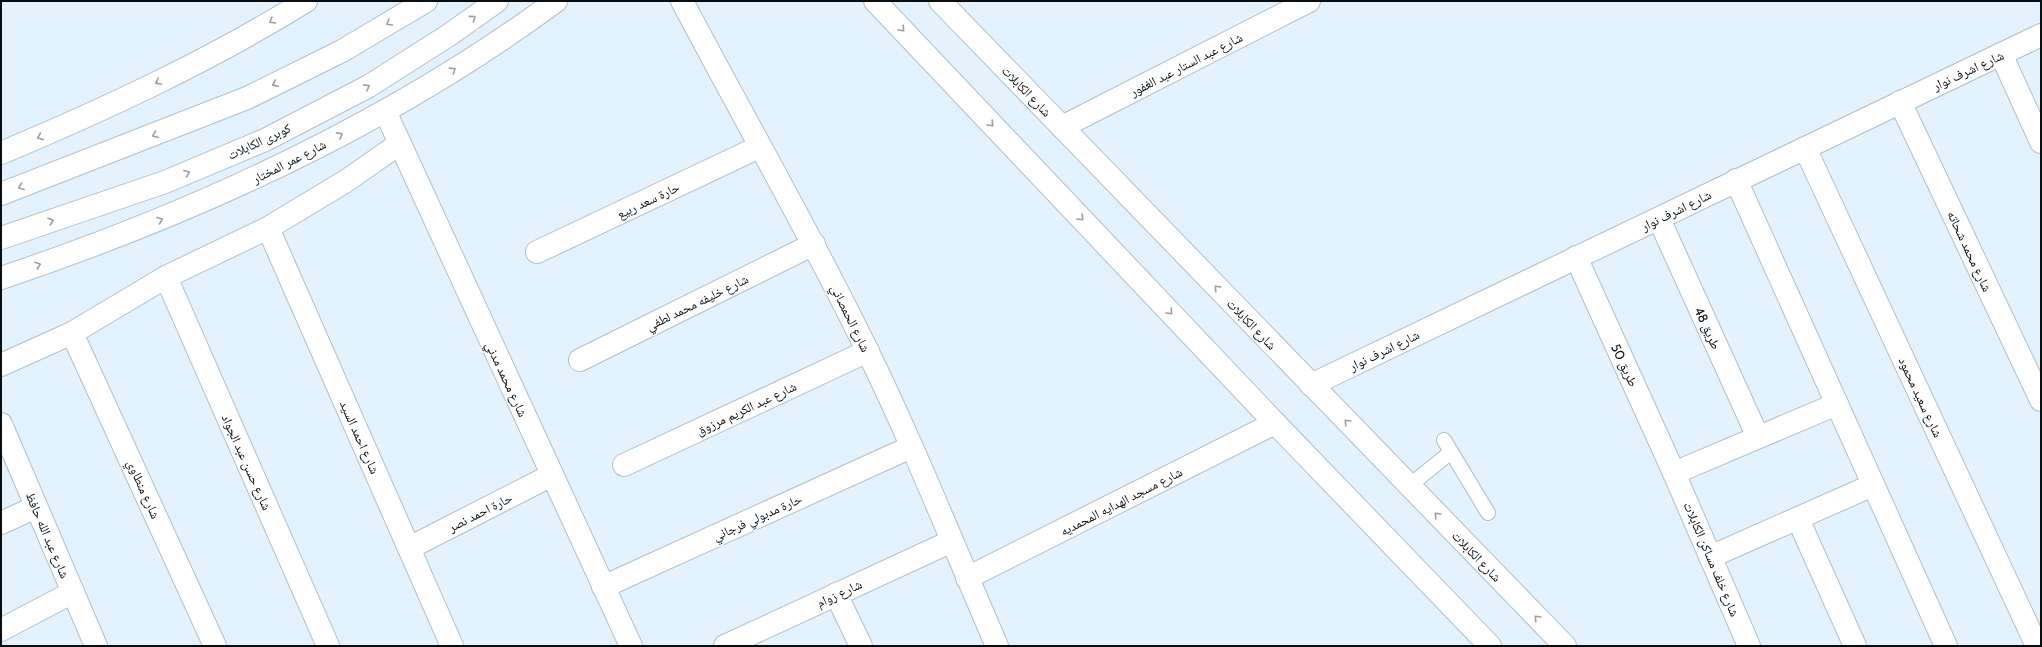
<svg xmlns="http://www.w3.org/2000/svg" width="2042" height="647" font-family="Cabin,'Noto Naskh Arabic',sans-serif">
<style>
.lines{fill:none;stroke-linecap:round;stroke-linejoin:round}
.lane-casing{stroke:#aec0cc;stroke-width:16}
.street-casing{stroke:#aec0cc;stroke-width:24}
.secondary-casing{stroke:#aec0cc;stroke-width:24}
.lane{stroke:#fff;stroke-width:14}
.street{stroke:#fff;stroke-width:22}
.secondary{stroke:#fff;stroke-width:22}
.oneway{stroke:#9c9ea0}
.labels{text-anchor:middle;stroke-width:3;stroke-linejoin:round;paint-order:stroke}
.street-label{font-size:13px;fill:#070d11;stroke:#fff}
</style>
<rect width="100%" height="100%" fill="#e4f2fd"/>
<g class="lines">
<defs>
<g id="lane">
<path d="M1444 440 1488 513"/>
<path d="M1409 486 1451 452"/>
</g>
<g id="street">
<path d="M682 1C743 117 809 231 866 348 914 446 954 547 997 646"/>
<path d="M2001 54 2041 142"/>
<path d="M1900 102 2041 400"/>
<path d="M385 111 631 646"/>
<path d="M1062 127 1309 1"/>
<path d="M1805 148 2037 646"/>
<path d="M1736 180 1946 646"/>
<path d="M1659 219 1758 437"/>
<path d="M268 228 452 646"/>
<path d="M537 252 759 147"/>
<path d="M1576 257 1674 473 1749 646"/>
<path d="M166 277 328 646"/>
<path d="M72 333 215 646"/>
<path d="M580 360 814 244"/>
<path d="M1 365 72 333 166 277 268 228 346 181 399 144"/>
<path d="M1311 385 2041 35"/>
<path d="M1 424 96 646"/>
<path d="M624 465 868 351"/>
<path d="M1674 473 1837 404"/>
<path d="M1798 519 1855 646"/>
<path d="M1 523 36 507"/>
<path d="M409 548 552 475"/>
<path d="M1710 557 1873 485"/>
<path d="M967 578 1275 423"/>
<path d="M603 587 911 447"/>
<path d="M836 594 861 646"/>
<path d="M1 630 73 592"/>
<path d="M725 646 952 541"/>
</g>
<g id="secondary">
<path d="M875 1 1275 423 1490 646"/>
<path d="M940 1 1565 646"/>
<path d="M1 153C106 109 209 61 306 1"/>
<path d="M1 194 247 98 342 51 426 1"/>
<path d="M1 238 165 182 265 140 369 86 449 35 497 1"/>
<path d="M1 278C198 212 388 125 556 1"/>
</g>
</defs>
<!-- lane casing -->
<use href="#lane" class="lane-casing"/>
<!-- street casing -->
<use href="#street" class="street-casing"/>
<!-- secondary casing -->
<use href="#secondary" class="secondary-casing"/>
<!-- lane -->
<use href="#lane" class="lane"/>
<!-- street -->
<use href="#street" class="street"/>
<!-- secondary -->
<use href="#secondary" class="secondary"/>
</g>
<!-- one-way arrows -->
<defs><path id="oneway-chevron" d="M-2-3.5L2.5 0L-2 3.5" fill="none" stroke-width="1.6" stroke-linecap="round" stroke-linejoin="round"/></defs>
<g class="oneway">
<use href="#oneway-chevron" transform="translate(473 18) rotate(-36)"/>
<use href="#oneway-chevron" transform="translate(272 21) rotate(150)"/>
<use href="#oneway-chevron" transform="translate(389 23) rotate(149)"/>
<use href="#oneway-chevron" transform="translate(902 29) rotate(47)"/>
<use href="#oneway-chevron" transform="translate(453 70) rotate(-33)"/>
<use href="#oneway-chevron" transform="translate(158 82) rotate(153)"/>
<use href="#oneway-chevron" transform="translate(275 84) rotate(154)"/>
<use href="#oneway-chevron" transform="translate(367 87) rotate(-29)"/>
<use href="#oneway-chevron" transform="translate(991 124) rotate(47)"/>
<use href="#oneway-chevron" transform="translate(155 135) rotate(158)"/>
<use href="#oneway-chevron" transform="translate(340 135) rotate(-28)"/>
<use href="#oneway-chevron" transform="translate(40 137) rotate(157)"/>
<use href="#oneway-chevron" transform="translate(187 173) rotate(-23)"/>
<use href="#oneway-chevron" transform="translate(21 187) rotate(159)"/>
<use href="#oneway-chevron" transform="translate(1081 218) rotate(47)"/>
<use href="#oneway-chevron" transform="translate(160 220) rotate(-22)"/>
<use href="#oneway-chevron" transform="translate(51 221) rotate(-19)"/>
<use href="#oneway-chevron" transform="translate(38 265) rotate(-19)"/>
<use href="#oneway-chevron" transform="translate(1217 288) rotate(-134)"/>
<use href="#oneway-chevron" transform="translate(1170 312) rotate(47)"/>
<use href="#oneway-chevron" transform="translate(1347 422) rotate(-134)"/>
<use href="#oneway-chevron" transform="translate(1437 515) rotate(-134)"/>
<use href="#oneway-chevron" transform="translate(1537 618) rotate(-134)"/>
</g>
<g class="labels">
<!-- street labels -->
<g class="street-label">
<text transform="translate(1186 64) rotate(-27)" y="5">شارع عبد الستار عبد الغفور</text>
<text transform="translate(1968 70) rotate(-25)" y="5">شارع اشرف نوار</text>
<text transform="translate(1027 91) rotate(46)" y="5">شارع الكابلات</text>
<text transform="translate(259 141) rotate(-25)" y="5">كوبرى الكابلات</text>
<text transform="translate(289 161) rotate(-27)" y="5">شارع عمر المختار</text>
<text transform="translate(648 200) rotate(-25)" y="5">حارة سعد ربيع</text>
<text transform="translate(1676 210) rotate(-26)" y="5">شارع اشرف نوار</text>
<text transform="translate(1970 251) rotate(65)" y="5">شارع محمد شحاته</text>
<text transform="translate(697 302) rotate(-26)" y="5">شارع خليفه محمد لطفي</text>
<text transform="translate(851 318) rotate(64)" y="5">شارع الحمصاني</text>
<text transform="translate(1252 324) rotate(46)" y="5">شارع الكابلات</text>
<text transform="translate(1708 328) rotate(65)" y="5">طريق 48</text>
<text transform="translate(1384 350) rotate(-26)" y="5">شارع اشرف نوار</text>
<text transform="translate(1625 365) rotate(65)" y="5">طريق 50</text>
<text transform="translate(507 379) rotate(65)" y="5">شارع محمد مدني</text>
<text transform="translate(1921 397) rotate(65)" y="5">شارع سعيد محمود</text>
<text transform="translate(746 408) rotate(-25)" y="5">شارع عبد الكريم مرزوق</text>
<text transform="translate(360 437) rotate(66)" y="5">شارع احمد السيد</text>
<text transform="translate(247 462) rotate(66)" y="5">شارع حسن عبد الجواد</text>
<text transform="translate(144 489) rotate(66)" y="5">شارع منطاوي</text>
<text transform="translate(1121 501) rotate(-27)" y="5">شارع مسجد الهدايه المحمديه</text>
<text transform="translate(480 512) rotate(-27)" y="5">حارة احمد نصر</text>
<text transform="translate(757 517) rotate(-24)" y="5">حارة مدبولي فرجاني</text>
<text transform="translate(48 535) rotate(67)" y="5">شارع عبد الله حافظ</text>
<text transform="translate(1477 556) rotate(46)" y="5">شارع الكابلات</text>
<text transform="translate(1712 559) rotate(67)" y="5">شارع خلف مساكن الكابلات</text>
<text transform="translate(839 593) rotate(-25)" y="5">شارع زوام</text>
</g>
</g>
<!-- border -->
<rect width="2042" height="647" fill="none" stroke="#070d11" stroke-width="4"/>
</svg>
